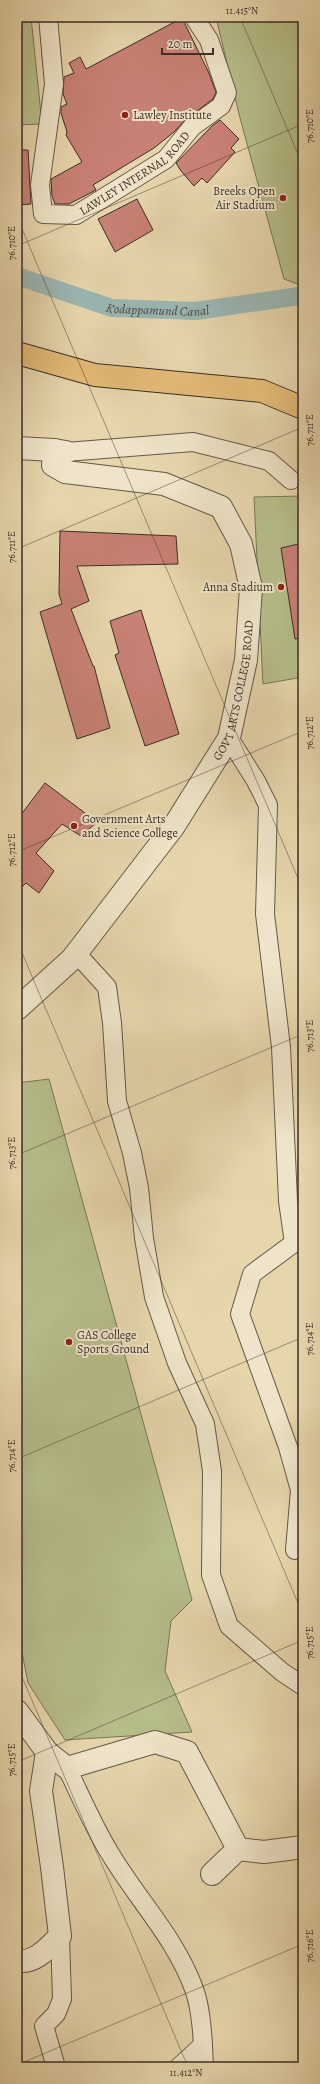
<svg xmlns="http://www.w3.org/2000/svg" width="320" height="2084" font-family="Alegreya,serif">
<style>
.green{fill:#b6bd89;stroke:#787658}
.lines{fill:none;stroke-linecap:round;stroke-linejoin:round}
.canal{stroke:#9ab7b4;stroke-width:18}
.building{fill:#c98176;stroke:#3a2e28}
.minor-casing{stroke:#655849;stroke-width:20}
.tertiary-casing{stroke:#655849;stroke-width:24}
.primary-casing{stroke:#3a2e28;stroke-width:24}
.minor{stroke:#efe4c9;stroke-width:18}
.tertiary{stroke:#efe4c9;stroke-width:22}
.primary{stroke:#e4bb76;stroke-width:22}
.ticks{fill:none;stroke:#3a2e28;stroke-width:1;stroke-opacity:0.45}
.poi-dot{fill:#8f2418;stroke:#efe4c9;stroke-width:1.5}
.labels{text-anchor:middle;stroke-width:4;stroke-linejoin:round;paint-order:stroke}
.poi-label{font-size:12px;fill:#3a2e28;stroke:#efe4c9;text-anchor:start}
.street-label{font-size:12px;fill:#3a2e28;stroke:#efe4c9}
.water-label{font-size:13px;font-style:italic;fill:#4d4944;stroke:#efe4c9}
.neatline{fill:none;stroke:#3a2e28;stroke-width:1.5}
.ticks-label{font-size:10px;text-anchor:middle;fill:#3a2e28}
</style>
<rect width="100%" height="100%" fill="#e7d6ac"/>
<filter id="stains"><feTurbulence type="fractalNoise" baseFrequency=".005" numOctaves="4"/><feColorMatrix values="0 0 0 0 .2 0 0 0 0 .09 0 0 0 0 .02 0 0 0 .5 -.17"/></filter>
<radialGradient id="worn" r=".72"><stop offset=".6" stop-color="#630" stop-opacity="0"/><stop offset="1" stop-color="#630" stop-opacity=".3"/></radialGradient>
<!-- green -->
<g class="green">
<path d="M17 17H31L42 124 17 125Z"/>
<path d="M216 17H303V286L284 279 240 118Z"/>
<path d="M303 496V677L263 684 254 497Z"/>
<path d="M49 1079 192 1600 171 1621 165 1671 192 1732 65 1740 28 1683 17 1627V1083Z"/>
</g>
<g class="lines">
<!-- canal -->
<path class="canal" id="s1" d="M17 276 112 308 196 311 299 296 303 297"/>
</g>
<!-- building -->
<g class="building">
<path d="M182 18 208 71 216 92 213 99 186 119 174 132 154 148 93 185 96 190 69 204H55L52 196 51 179 82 162 66 135 67 132 61 113V107L67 104 63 94 64 77 74 73 69 63 80 57 86 69Z"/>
<path d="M220 120 239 139 231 148 235 152 207 183 202 178 194 186 181 171 176 163 212 126Z"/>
<path d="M17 150H28L31 204 17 205Z"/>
<path d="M137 199 153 230 115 252 98 219Z"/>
<path d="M60 531 176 536 178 564 77 566 89 601 71 609 93 666H94L110 728 77 739 40 612 62 604 59 594Z"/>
<path d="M303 543V638L295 639 281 548Z"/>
<path d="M141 610 179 734 145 746 115 655 119 653 110 621Z"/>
<path d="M45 783 97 822 81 836 62 824 36 853 54 871 39 893 26 883 17 892V820Z"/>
</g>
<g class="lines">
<defs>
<g id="minor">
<path id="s2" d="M48 17 54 84 40 185 43 214 76 215 166 159 192 127 221 106 227 93 209 40 194 17"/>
<path d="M66 452 193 442 269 461 291 480"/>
<path d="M229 738 256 781 268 805 265 914 281 1047 288 1201 294 1243 252 1274 240 1314 288 1447 300 1490 295 1550"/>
<path d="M76 953 107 987 112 1023 117 1101 132 1153 139 1188 144 1238 154 1297 177 1363 205 1424 212 1471 211 1575 229 1626 282 1672 303 1686"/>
<path d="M67 1768C81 1797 94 1828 111 1855 138 1900 176 1939 194 1989 202 2010 203 2044 204 2067"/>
<path d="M56 2067 44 2026 56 2014 62 1999 60 1936"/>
<path d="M179 2067 203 2045"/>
</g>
<g id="tertiary">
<path d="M17 448 54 450"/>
<path id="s3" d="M17 1009 72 959 174 826 229 738 246 660 251 588 241 544 221 507 164 484 65 472 53 465 54 450 66 452"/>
<path d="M17 1711 47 1752 67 1768 155 1742 187 1752 238 1849 212 1874"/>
<path d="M238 1849 264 1852 303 1847"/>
<path d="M17 1960C34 1965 49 1947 60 1936L52 1867 41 1791 47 1752"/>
</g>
<path id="primary" d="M17 353 95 375 262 391 303 408"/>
</defs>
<!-- minor casing -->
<use href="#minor" class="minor-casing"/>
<!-- tertiary casing -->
<use href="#tertiary" class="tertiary-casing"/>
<!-- primary casing -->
<use href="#primary" class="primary-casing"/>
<!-- minor -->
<use href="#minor" class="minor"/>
<!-- tertiary -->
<use href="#tertiary" class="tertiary"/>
<!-- primary -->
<use href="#primary" class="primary"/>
</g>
<!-- ticks -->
<path class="ticks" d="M240 17 303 166M17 217 303 890M17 246 303 124M17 549 303 427M17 852 303 731M17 941 303 1615M17 1155 303 1034M17 1459 303 1337M17 1665 188 2067M17 1762 303 1640M17 2065 303 1944"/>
<!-- markers -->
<g class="poi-dot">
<circle cx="125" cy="115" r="4"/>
<circle cx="283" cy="198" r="4"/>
<circle cx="281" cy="587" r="4"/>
<circle cx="74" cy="826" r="4"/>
<circle cx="69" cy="1342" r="4"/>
</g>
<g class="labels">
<!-- poi labels -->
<g class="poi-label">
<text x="133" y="119">Lawley Institute</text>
<text x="275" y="195" text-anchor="end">Breeks Open<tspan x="275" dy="14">Air Stadium</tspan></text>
<text x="273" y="591" text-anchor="end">Anna Stadium</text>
<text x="82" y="823">Government Arts<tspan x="82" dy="14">and Science College</tspan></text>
<text x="77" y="1339">GAS College<tspan x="77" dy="14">Sports Ground</tspan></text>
</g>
<!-- street labels -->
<g class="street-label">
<text dy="4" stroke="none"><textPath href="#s2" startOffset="304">LAWLEY INTERNAL ROAD</textPath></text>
<text dy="4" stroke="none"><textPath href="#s3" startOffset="393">GOVT ARTS COLLEGE ROAD</textPath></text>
</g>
<!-- water labels -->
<g class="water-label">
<text dy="5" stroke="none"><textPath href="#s1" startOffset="146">Kodappamund Canal</textPath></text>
</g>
</g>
<!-- margin -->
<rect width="320" height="2084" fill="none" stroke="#e7d6ac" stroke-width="44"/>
<!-- scale -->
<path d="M162 48v6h51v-6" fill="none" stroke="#3a2e28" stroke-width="2"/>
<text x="168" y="48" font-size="12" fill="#3a2e28" stroke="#efe4c9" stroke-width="3" paint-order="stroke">20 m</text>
<rect x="22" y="22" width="276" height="2040" class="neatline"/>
<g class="ticks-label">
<text x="242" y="14">11.415°N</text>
<text transform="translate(309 126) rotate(-90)" y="4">76.710°E</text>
<text transform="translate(11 243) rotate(-90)" y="4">76.710°E</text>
<text transform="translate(309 430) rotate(-90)" y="4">76.711°E</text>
<text transform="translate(11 547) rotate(-90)" y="4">76.711°E</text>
<text transform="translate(309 733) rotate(-90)" y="4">76.712°E</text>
<text transform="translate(11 850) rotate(-90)" y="4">76.712°E</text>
<text transform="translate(309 1036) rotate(-90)" y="4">76.713°E</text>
<text transform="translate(11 1153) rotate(-90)" y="4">76.713°E</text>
<text transform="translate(309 1339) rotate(-90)" y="4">76.714°E</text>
<text transform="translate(11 1456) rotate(-90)" y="4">76.714°E</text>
<text transform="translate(309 1643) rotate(-90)" y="4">76.715°E</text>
<text transform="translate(11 1760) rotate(-90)" y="4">76.715°E</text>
<text transform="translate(309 1946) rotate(-90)" y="4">76.716°E</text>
<text x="186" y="2076">11.412°N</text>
</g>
<rect width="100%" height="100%" filter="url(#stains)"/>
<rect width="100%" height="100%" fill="url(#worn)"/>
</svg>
